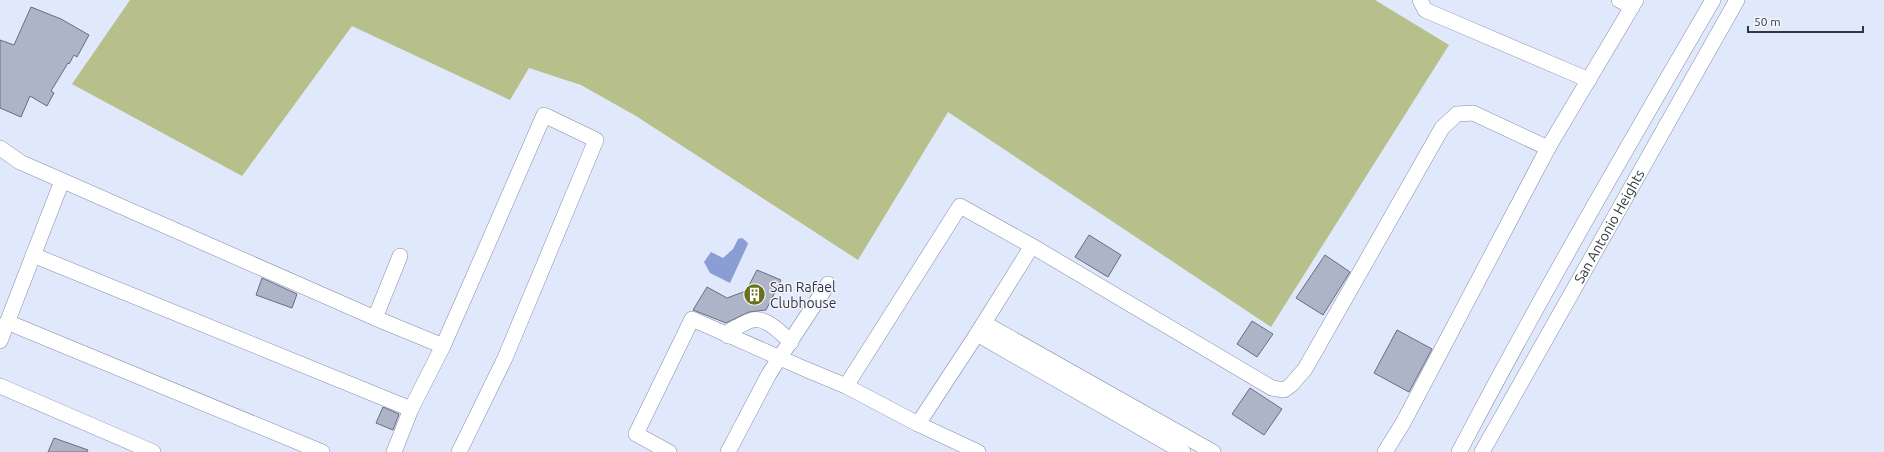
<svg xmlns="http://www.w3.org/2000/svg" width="1884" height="452" font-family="Ubuntu,sans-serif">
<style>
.green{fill:#b7bf8b}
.water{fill:#8b9dd5}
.building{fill:#adb4c8;stroke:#686e80}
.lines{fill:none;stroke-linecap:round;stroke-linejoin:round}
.minor-casing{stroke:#878ea1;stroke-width:16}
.minor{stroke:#fff;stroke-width:15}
.labels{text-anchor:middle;stroke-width:3;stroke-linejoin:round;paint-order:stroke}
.street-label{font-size:14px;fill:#33363e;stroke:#f2f5fe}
.poi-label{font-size:14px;fill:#33363e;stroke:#f2f5fe;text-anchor:start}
</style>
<rect width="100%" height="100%" fill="#e0e8fc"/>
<!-- green -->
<path class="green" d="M130 0H1375L1449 45 1271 327 948 112 858 260 636 116 581 85 529 68 510 100 352 26 242 176 72 84Z"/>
<!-- water -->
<path class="water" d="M742 238 746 241 748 244 730 283 710 273 704 262 711 252 723 258 733 249 738 239Z"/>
<!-- building -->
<g class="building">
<path d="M31 7 61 19 89 35 77 57 74 55 69 64 68 63 51 91 54 93 47 106 30 96 21 117 0 108V40L14 45Z"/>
<path d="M1089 235 1121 255 1108 277 1075 257Z"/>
<path d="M1325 255 1350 272 1323 315 1296 298Z"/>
<path d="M757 270 781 280 766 310 749 312 726 323 693 310 707 287 727 298 746 291Z"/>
<path d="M262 278 297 294 292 308 256 295Z"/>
<path d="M1252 321 1273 334 1257 357 1237 344Z"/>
<path d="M1397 330 1432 349 1409 392 1374 373Z"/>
<path d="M1250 388 1282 409 1264 435 1232 414Z"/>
<path d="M383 407 399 414 393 430 376 423Z"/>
<path d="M54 438 88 450 87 452H48Z"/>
</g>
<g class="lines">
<defs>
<g id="minor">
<path d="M1420 0 1425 10 1589 80"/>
<path d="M1619 0 1632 7"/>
<path d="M0 148 20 162 375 318 443 346"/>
<path d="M33 255 411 409"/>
<path d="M375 318 400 256"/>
<path d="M7 322 322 452"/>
<path d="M984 323 1213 452"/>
<path d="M977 334 1183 452"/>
<path d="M728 336C730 330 733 328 739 326 745 323 753 318 760 320 771 322 783 335 791 342"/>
<path d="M0 341 62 181"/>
<path d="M0 386 153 452"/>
<path d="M846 386 960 206 1032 246 1272 388 1284 390 1291 385 1305 369 1442 128 1457 114 1473 113 1548 148"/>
<path d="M918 424 977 334 1032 246"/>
<path d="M394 452 411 409 443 346 469 287 544 115 596 140 505 358 459 452"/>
<path d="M669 452 636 434 692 319 805 369 846 386 918 424 978 452"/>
<path d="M728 452 769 374 828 284"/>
<path d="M1385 452 1403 423 1548 148 1636 0"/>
<path d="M1459 452C1539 299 1626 149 1713 0"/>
<path id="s1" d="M1482 452 1737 0"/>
</g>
</defs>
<!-- minor casing -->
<use href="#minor" class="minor-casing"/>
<!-- minor -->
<use href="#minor" class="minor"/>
</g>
<!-- icons -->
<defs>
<symbol id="building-disc" viewBox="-11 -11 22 22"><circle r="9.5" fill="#69721b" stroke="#f2f5fe"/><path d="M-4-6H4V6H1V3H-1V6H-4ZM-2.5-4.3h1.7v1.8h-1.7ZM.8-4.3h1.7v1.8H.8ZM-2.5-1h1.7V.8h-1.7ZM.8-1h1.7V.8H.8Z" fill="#fff"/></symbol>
</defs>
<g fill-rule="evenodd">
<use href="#building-disc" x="742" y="282" width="25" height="25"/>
</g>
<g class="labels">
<!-- street labels -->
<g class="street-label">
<text dy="5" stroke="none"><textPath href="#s1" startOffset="259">San Antonio Heights</textPath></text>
</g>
<!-- poi labels -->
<g class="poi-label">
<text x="770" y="292">San Rafael<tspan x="770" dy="16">Clubhouse</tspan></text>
</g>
</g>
<!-- scale -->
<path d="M1748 26v6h115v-6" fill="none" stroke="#33363e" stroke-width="2"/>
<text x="1754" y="26" font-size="12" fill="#33363e" stroke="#f2f5fe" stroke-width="3" paint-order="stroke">50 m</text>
</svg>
